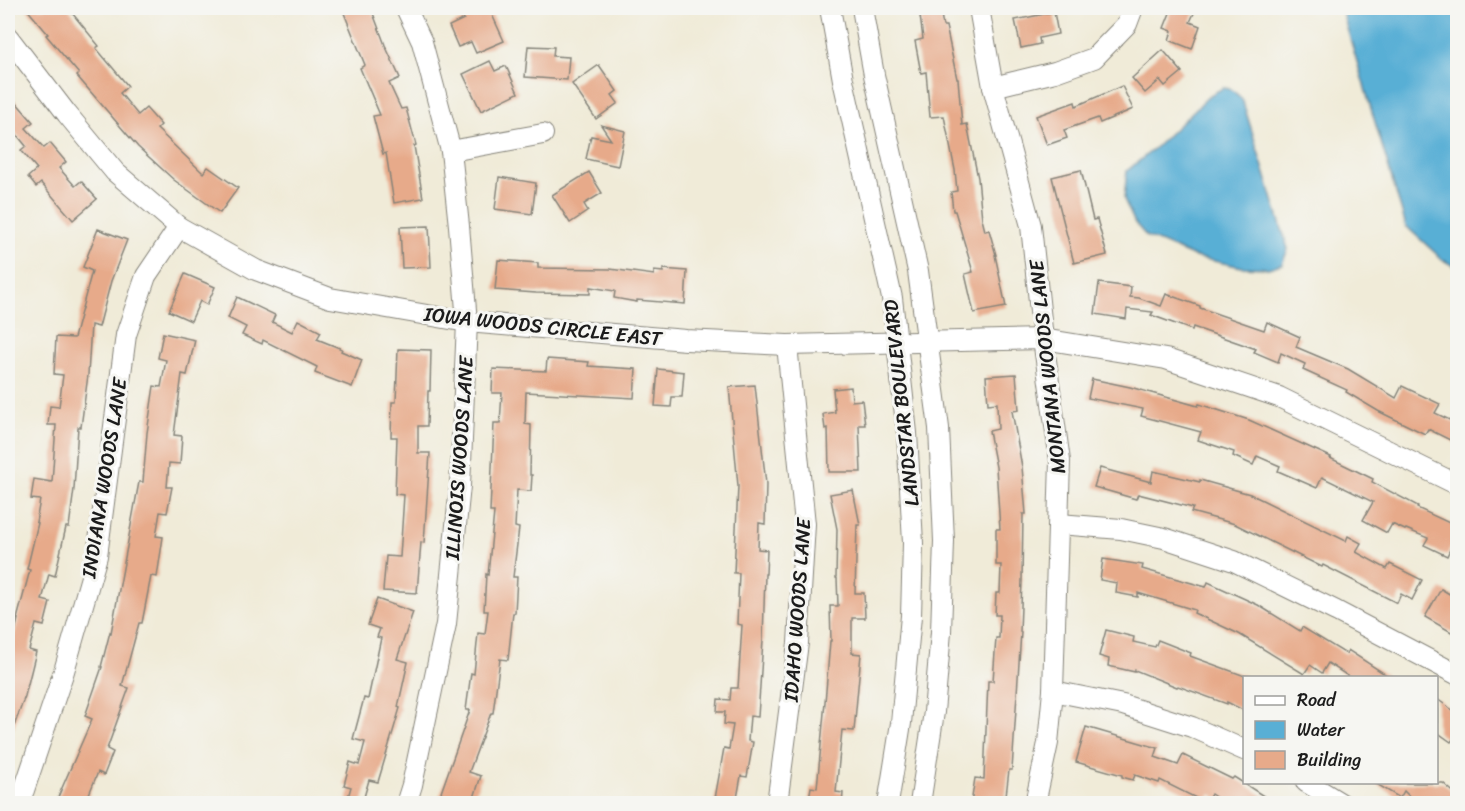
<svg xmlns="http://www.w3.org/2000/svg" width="1465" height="811" font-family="Sriracha,sans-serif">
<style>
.water{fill:#59afd5;stroke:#3a6678;stroke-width:1.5}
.building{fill:#e7aa8a}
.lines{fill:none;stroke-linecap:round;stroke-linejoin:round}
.minor-casing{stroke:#86847a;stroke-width:22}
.minor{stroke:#fff;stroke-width:20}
.labels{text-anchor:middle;stroke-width:6;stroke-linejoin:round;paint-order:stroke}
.street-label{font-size:20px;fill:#1c1c1c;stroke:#f6f6f2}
</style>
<rect width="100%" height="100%" fill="#f6f6f2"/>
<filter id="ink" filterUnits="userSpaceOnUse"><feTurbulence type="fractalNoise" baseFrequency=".0167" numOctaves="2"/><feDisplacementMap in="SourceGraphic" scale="12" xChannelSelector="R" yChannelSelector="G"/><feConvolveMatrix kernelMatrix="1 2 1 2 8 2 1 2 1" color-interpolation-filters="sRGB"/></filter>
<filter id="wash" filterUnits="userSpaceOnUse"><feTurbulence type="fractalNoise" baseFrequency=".008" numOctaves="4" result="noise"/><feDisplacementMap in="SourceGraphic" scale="24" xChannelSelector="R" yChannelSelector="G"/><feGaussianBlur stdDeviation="1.35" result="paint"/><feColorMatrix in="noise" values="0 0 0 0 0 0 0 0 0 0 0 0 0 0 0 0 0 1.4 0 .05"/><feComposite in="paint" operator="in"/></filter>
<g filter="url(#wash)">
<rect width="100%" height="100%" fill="#f0ebd8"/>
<!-- water -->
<g class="water">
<path d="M1341 8H1457V268L1443 260 1406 226Z"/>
<path d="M1223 88 1231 89 1242 99 1288 249 1282 264 1268 268 1242 267 1195 257 1147 237 1135 223 1124 199 1127 171 1156 147 1210 95Z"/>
</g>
<g id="blocks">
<!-- building -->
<g class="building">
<path d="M26 8H68L99 46 96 48 128 86 120 93 138 115 146 108 161 125 157 129 203 173 208 167 238 188 220 213 174 180 138 147 77 76 79 74 46 35 48 34Z"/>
<path d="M342 8H371L385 45 400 78 389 83 401 109 406 108 416 145 414 146 423 198 394 203 386 153 383 154 373 116 380 115 360 68 365 65Z"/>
<path d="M458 8H489L504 41 476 53 471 42 458 47 449 26 464 19Z"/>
<path d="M919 8H940L943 26H946L957 79H958L962 125 967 124 978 178 982 219 985 231 989 230 996 255H995L1006 307 974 313 965 274 973 272 955 211H953L951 192 957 191 955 170 944 116 930 117 926 72 921 73 915 41 923 39Z"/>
<path d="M1172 8H1184L1195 11 1190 22 1200 26 1192 49 1169 40 1172 31 1164 28Z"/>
<path d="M1054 12 1058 34 1039 38 1040 44 1021 48 1015 20Z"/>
<path d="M528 46 554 47 553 56 569 57 567 80 525 77Z"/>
<path d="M1163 50 1182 72 1165 86 1160 80 1145 93 1132 78Z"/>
<path d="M490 61 495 71 506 66 518 93 481 111 463 74Z"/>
<path d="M599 65 617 91 612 95 618 103 596 119 572 84Z"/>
<path d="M1122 86 1133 109 1100 123 1098 118 1064 130 1067 138 1047 145 1036 116 1075 102 1076 106Z"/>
<path d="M8 93 33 122 26 128 44 148 50 143 66 162 59 168 75 186 81 181 97 199 73 220 41 183 36 187 28 177 37 169 21 150 26 146 8 124Z"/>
<path d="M601 125 625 131 618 166 586 159 591 136 611 140Z"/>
<path d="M1081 170 1093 220 1097 219 1107 255 1074 263 1052 177Z"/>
<path d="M589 172 602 193 584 204 588 211 570 223 552 195Z"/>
<path d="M499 177 536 183 532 214 495 209Z"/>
<path d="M429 226 431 267 402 268 400 227Z"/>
<path d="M98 229 127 240 111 281 99 327 91 325 88 375 81 427H78L74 489 69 527H66L55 576 49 574 42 600 50 602 44 626 36 624 29 650 36 652 25 696 9 740H8V643L12 644 18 619H17L30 570 27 569 38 523 36 522 40 500 31 499 34 479 52 482 56 425H48L50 406 59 407 63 375 54 374 56 337 74 338 92 271 83 267Z"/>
<path d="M498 260 538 263V268L610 269 654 275V271L663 272V269L687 271 685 304 637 300V302L614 298 615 291 590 287V294L536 293 495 290Z"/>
<path d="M185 274 215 287 207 305 200 301 191 321 169 311Z"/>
<path d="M1099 283 1131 287 1130 297 1139 298 1161 306 1166 294 1200 306V308L1264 330 1267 322 1300 337 1296 347 1348 369 1396 398 1402 386 1440 404 1435 413 1458 424V444L1428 429 1425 434 1378 411 1346 392 1347 390 1303 370 1305 364 1281 353 1278 362 1254 352 1256 349 1193 327 1192 330 1151 315 1153 312 1127 309 1126 319 1095 314Z"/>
<path d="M237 297 275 315 272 322 292 332 298 320 321 332 317 339 342 349 341 351 362 360 352 387 315 373 317 367 263 340 262 344 242 335 246 327 228 318Z"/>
<path d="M163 333 195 340 187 375 182 374 174 435 182 436 180 464 169 463 167 487H172L167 513 160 512 156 536 163 537 157 577 151 576 142 623H139L122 686 129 688 107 749 113 752 104 775 98 772 85 804H55L92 719 85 716 102 667H101L110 632 111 633 139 482H143L147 433 154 386 161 387 166 360 158 358Z"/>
<path d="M398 349 431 350 430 391H428L427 426H418V453H430L424 543 421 542 417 593 383 591 386 556 400 557 404 495 395 494 397 437H391L392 402H396Z"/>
<path d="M547 359 589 362 588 366 636 369 634 398 526 392 525 424 531 425 530 475H532L531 491 517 490 515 527 519 528 513 577H517L515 613H513L508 660 500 659 493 713H491L469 772 481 776 473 801 465 799 463 804H437L470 710H466L471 673 474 674 478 633 485 634 488 611H484L486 574 488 575 494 512H490L494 423H500L502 393H492L493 369 546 371Z"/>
<path d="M658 369 684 372 682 397H672L671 407 655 406Z"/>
<path d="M1016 374 1019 410 1012 411 1022 467 1026 514H1023L1022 581 1020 632H1021L1012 770H1009L1005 804H971L975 778 984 779 988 681H993L996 638H999L1000 615H995L996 593H1000L1001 565H996V529H1000L996 467 989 431 998 429 997 403 988 404 986 376Z"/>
<path d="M1092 379 1130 387 1198 406 1199 404 1249 420 1331 457 1330 458 1373 479 1372 482 1418 506 1417 508 1458 527V532L1447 556 1424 545 1428 538 1406 529 1405 530 1392 524 1387 533 1363 520 1373 502 1322 477 1317 488 1278 471 1280 466 1257 456 1253 465 1233 456 1234 452 1198 440 1201 432 1141 416 1143 409 1088 398Z"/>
<path d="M755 385 766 484 765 524 759 523 758 549 767 550 766 574H765L763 640 758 717 750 716 748 741 753 742 747 777 741 776 736 804H714L724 748 729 749 733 725 724 724 725 712H717L718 699 730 700 731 688H738L742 625 737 624 739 573H734L738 486 729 387Z"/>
<path d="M851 387 852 401 862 400 865 425H859L861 472H829L828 428 825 429 823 414 835 412 833 389Z"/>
<path d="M1100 468 1151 482 1153 471 1200 482V480L1250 494 1346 541 1348 536 1361 543 1356 552 1387 569 1390 564 1422 580 1412 600 1401 594 1397 603 1323 565 1322 567 1235 524 1191 512 1193 508 1138 494 1136 499 1094 487Z"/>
<path d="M853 490 860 525H857L855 593H864L865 618H852V653L861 654 854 731 842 730 836 792 843 793 842 804H808L811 787 817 788 826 691 830 641H831L830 606H838L837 578H836L837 529 830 494Z"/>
<path d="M1103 559 1143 565 1142 569 1206 587 1208 582 1258 605 1300 631 1302 627 1346 654 1348 650 1391 678H1351L1328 663 1322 673 1310 665 1304 674 1239 634 1194 613 1195 610 1138 593V597L1116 593 1117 583 1100 580Z"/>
<path d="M1441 589 1458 599V626L1453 633 1425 617Z"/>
<path d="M377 599 413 612 397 659 408 662 398 707 400 708 378 782 369 780 362 804H346L351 787 344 785 350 762 359 765 365 742 353 739 364 698 368 699 381 638 377 637 380 629 368 625Z"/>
<path d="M1106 630 1134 637 1133 642 1155 647 1158 640 1191 653 1190 656 1245 676V711L1227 702V704L1178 686 1177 687 1135 670V672L1108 666 1109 659 1099 656Z"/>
<path d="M1437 699 1458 714V733L1451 742 1437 732Z"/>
<path d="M1086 727 1158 748 1155 757 1178 765 1183 755 1232 779 1234 777 1276 804H1226L1211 794 1206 803 1160 780 1159 783 1135 775 1133 780 1122 777V775L1076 762Z"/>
<path d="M1375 783H1443L1458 796V804H1417L1404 791 1400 798Z"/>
</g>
</g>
</g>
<g filter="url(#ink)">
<use href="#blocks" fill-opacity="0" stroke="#86847a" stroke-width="1.5"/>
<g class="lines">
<defs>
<g id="minor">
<path d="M406 8 422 42 451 151 459 226 467 322 460 486 446 624 412 785 406 804"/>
<path d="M830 8 843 80 892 298 907 433 913 543 911 616 901 723 888 804"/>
<path d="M862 8 874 75 918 271 939 428 944 541 941 632 934 712 920 804"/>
<path d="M979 8 993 87 1031 226 1043 339 1060 461 1053 691 1048 743 1035 804"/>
<path d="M8 37 67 114 115 172 179 227 256 270 330 298 467 322 686 340 787 345 1043 339 1166 359 1279 397 1458 485"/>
<path d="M993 87 1055 72 1094 58 1127 24 1133 8"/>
<path d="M451 151 543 134"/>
<path d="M1059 524 1121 529 1164 538 1234 561 1336 611 1458 675"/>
<path d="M1053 691 1123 705 1192 727 1244 750"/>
<path d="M1306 782 1342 804"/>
<path d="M18 804 24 790 64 671 97 556 126 335 146 276 179 227"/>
<path d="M777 804 798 643 805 524 787 345"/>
</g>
</defs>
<!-- minor casing -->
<use href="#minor" class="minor-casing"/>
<!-- minor -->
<use href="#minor" class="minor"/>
</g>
</g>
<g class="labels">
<!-- street labels -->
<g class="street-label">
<text transform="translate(543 326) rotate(6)" y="7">IOWA WOODS CIRCLE EAST</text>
<text transform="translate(1047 367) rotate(-96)" y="7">MONTANA WOODS LANE</text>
<text transform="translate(901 403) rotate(-96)" y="7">LANDSTAR BOULEVARD</text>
<text transform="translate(459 458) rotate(-86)" y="7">ILLINOIS WOODS LANE</text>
<text transform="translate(104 478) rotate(-81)" y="7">INDIANA WOODS LANE</text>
<text transform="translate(797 610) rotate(-86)" y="7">IDAHO WOODS LANE</text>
</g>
</g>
<!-- margin -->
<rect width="1465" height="811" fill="none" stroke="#f6f6f2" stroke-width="30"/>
<!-- legend -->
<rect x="1243" y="676" width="195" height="108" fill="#f6f6f2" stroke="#9f9f9c" stroke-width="1.5"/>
<rect x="1255" y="696" width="30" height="9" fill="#ffffff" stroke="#9f9f9c" stroke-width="1.5"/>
<text x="1297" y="706" font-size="18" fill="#1c1c1c">Road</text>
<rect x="1255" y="721" width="30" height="18" fill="#59afd5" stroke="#9f9f9c" stroke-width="1.5"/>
<text x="1297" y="736" font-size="18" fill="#1c1c1c">Water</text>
<rect x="1255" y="751" width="30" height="18" fill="#e7aa8a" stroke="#9f9f9c" stroke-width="1.5"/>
<text x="1297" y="766" font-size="18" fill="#1c1c1c">Building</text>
</svg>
